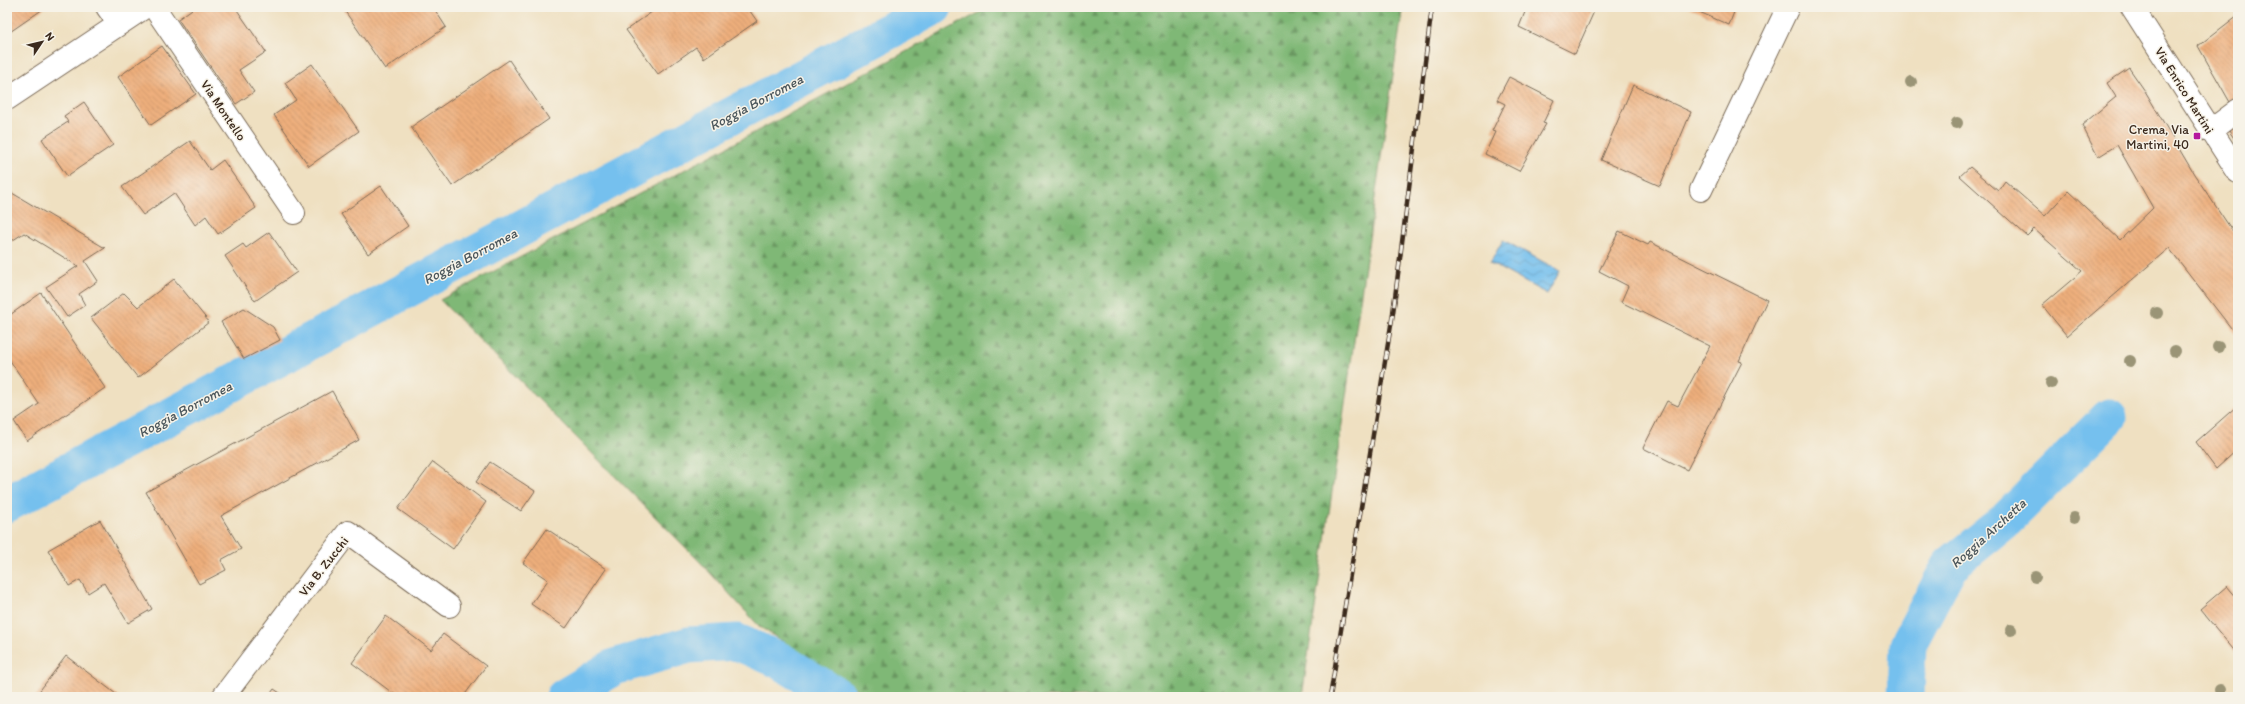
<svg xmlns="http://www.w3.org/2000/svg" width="2245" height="704" font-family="Itim,sans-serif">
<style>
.forest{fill:url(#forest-firs);stroke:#5d714a}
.water{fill:url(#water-waves);stroke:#587586}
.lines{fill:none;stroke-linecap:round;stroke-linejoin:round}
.canal{stroke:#75c0ee;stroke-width:37}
.building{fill:url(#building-back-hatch)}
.street-casing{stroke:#7a6a57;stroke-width:24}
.secondary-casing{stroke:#7a6a57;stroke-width:24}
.street{stroke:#fff;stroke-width:22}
.secondary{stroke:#fff;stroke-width:22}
.rail-casing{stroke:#3b2a1e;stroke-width:4.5}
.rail{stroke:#f7f3e8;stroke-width:3;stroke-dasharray:9;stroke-linecap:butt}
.tree{fill:#9a9476}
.poi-dot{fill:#b5179e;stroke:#f7f3e8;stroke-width:1.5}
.labels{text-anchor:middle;stroke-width:3;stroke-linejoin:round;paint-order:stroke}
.street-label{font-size:13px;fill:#3b2a1e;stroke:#f7f3e8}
.poi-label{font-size:13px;fill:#3b2a1e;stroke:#f7f3e8;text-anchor:end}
.water-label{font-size:14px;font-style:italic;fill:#4c575c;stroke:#f7f3e8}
</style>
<defs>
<pattern id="forest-firs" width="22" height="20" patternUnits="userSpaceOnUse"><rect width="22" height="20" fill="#7fb876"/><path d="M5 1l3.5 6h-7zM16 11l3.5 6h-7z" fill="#699660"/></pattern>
<pattern id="water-waves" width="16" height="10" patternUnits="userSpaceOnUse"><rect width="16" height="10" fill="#75c0ee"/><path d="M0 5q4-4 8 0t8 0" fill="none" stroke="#619cc0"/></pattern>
<pattern id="building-back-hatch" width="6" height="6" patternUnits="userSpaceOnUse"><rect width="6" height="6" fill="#eeaf7d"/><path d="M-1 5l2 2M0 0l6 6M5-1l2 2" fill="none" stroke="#c28f66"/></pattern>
</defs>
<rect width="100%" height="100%" fill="#f7f3e8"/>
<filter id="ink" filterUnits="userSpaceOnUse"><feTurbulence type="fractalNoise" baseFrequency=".025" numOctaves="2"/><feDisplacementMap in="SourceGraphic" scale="8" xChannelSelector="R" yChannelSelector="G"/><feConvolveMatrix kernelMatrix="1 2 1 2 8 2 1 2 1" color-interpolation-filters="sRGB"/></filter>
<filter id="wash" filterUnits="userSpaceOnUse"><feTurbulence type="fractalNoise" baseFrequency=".012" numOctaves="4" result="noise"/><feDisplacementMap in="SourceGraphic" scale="16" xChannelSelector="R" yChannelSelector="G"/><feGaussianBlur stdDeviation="0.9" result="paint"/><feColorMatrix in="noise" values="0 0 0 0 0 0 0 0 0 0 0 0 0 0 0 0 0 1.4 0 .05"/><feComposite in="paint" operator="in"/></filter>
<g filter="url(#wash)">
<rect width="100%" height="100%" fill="#efe0c1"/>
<!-- forest -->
<path class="forest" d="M990 7H1403L1302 697H870L760 627 701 563 440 300Z"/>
<!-- water -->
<path class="water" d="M1503 240 1560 271 1547 294 1490 263Z"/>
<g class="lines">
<!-- canal -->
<g class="canal">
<path d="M7 504 934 7"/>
<path d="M564 697 614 667 689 645 737 642 779 660 839 697"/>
<path d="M1906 697 1908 644 1950 565 2005 521 2109 417"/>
</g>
</g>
<g id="blocks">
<!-- building -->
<g class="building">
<path d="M7 7H46L7 34Z"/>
<path d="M195 7H235L266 52 239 70 254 92 236 104 178 19Z"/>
<path d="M342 7H433L446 27 385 69Z"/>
<path d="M659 7H669L671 11 676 7H747L757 21 704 58 696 47 658 74 626 30Z"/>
<path d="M1527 7H1596L1575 54 1519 27Z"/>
<path d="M1688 7H1736L1729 25Z"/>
<path d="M2238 15V99L2231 104 2198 46Z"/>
<path d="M162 46 196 94 151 125 118 77Z"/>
<path d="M509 60 549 119 452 186 411 127Z"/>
<path d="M312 64 359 131 309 166 274 115 296 100 285 83Z"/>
<path d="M2129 68 2145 91 2194 174 2238 239V337L2169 248 2067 336 2042 305 2082 271 2034 229 2027 236 1960 176 1970 167 1998 191 2005 181 2045 216 2068 191 2120 240 2153 208 2117 145 2098 157 2082 125 2116 97 2107 83Z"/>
<path d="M1509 77 1554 100 1543 123 1546 124 1519 171 1485 154 1495 132 1492 131 1505 104 1497 100Z"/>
<path d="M1633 85 1691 112 1660 186 1601 160Z"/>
<path d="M84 102 113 145 67 176 42 139 68 122 64 116Z"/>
<path d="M2238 124V144L2229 131Z"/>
<path d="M190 141 210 170 223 160 256 208 218 234 206 216 195 225 174 193 143 215 122 187Z"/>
<path d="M381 186 408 226 368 254 341 214Z"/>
<path d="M7 190 105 248 85 261 98 281 79 294 85 305 67 317 46 287 78 266 24 233 7 244Z"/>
<path d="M1619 231 1648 245 1650 242 1767 300 1739 361 1742 362 1687 470 1643 448 1667 401 1678 406 1710 346 1621 302 1628 286 1599 271Z"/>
<path d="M269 232 297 272 255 301 225 256 243 244 246 248Z"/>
<path d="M174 279 209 322 138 378 91 318 124 293 138 307Z"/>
<path d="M41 293 105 388 27 441 14 421 39 404 7 356V317Z"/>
<path d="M244 308 273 327 280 340 244 359 221 322Z"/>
<path d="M332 391 359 440 221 516 241 549 221 560 226 570 199 584 146 492Z"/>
<path d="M2238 405V449L2216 469 2196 442Z"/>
<path d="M433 462 486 502 453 549 398 509Z"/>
<path d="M490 462 535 491 521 511 476 482Z"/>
<path d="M100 520 152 609 128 623 104 583 88 593 80 580 69 586 48 550Z"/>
<path d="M547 529 606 569 566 628 531 604 548 580 523 563Z"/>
<path d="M2227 586 2238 599V655L2200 609Z"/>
<path d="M386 616 431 650 443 634 486 666 463 697H398L352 663Z"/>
<path d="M66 656 120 697H35Z"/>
<path d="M274 689 286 697H268Z"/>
</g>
</g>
</g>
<g filter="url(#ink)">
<use href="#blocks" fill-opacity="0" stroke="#7a6a57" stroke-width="1"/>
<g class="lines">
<defs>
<g id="street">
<path d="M107 7 119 24"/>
<path d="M154 7 294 213"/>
<path d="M7 99 145 7"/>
<path d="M2210 131 2238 110"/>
<path d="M1701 190 1788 7"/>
<path d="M223 697 348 532 449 606"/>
</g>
<path id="secondary" d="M2132 7 2238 172"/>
</defs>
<!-- street casing -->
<use href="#street" class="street-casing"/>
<!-- secondary casing -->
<use href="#secondary" class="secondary-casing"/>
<!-- street -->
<use href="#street" class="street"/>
<!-- secondary -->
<use href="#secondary" class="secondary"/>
<defs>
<path id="rail" d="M1330 697 1393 313 1432 7"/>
</defs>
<!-- rail casing -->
<use href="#rail" class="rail-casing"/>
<!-- rail -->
<use href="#rail" class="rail"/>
</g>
<!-- trees -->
<g class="tree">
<circle cx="1911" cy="82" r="6"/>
<circle cx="1957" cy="123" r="6"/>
<circle cx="2157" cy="313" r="6"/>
<circle cx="2218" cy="347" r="6"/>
<circle cx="2175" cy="351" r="6"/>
<circle cx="2130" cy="361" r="6"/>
<circle cx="2051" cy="383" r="6"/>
<circle cx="2074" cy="518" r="6"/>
<circle cx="2035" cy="577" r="6"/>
<circle cx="2011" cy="630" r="6"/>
<circle cx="2220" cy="690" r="6"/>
</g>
</g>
<!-- markers -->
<rect class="poi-dot" x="2193" y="132" width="8" height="8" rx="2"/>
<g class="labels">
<!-- street labels -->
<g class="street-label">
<text transform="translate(2185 90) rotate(58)" y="5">Via Enrico Martini</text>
<text transform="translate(224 110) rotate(56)" y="5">Via Montello</text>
<text transform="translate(323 566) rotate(-52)" y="5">Via B. Zucchi</text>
</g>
<!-- poi labels -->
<g class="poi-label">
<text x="2189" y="134">Crema, Via<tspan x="2189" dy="15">Martini, 40</tspan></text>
</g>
<!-- water labels -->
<g class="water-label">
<text transform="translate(756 102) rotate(-28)" y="5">Roggia Borromea</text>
<text transform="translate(470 256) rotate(-28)" y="5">Roggia Borromea</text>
<text transform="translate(185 409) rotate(-28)" y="5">Roggia Borromea</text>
<text transform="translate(1988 533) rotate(-42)" y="5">Roggia Archetta</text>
</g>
</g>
<!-- margin -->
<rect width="2245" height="704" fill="none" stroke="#f7f3e8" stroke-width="24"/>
<!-- north arrow -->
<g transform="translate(42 42) rotate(55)" stroke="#f7f3e8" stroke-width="3" paint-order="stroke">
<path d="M0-3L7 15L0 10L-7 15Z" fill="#3b2a1e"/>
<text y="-6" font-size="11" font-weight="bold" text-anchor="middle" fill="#3b2a1e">N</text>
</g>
</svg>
